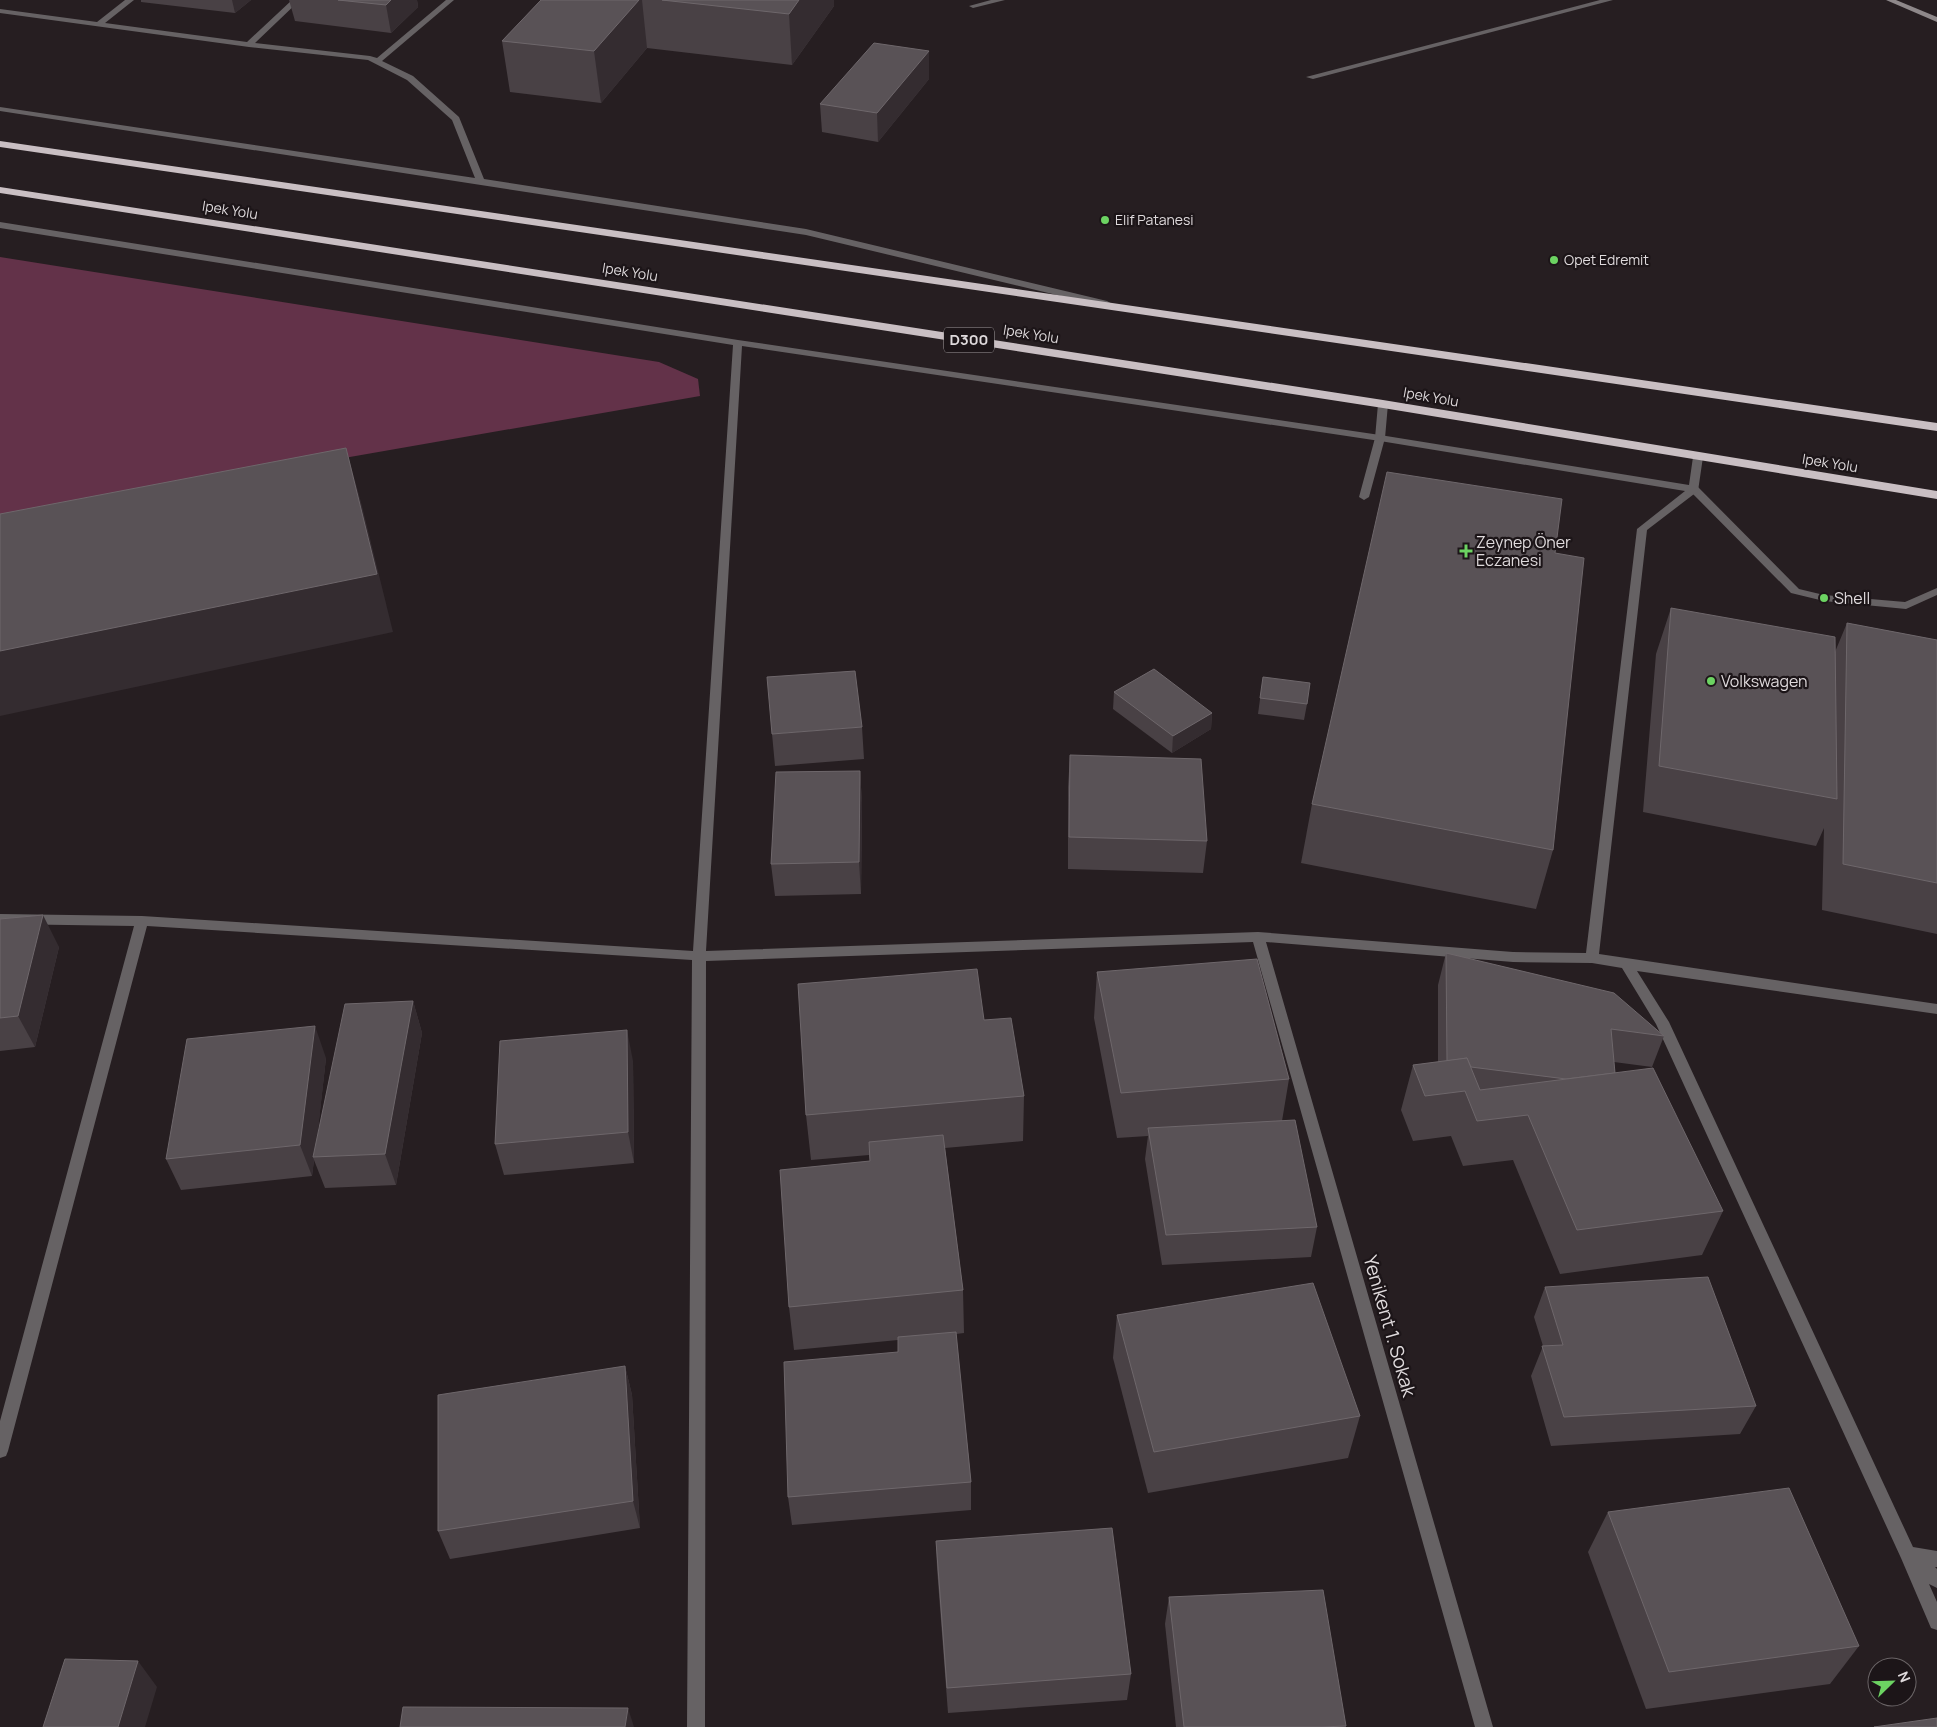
<svg xmlns="http://www.w3.org/2000/svg" width="1937" height="1727" font-family="Manrope,sans-serif">
<style>
.green{fill:#633249}
.lines{fill:none;stroke-linecap:round;stroke-linejoin:round}
.lane{fill:#666264;fill-rule:evenodd}
.street{fill:#666264;fill-rule:evenodd}
.secondary{fill:#8e888a;fill-rule:evenodd}
.highway{fill:#c9bfc3;fill-rule:evenodd}
.wall{fill:#494145}
.shaded-wall{fill:#342c30}
.building{fill:#595256;stroke:#6e676b}
.poi-dot{fill:#6cd362;stroke:#1c1518;stroke-width:2}
.labels{text-anchor:middle;stroke-width:4.5;stroke-linejoin:round;paint-order:stroke}
.far-street-label{font-size:14px;fill:#dfdadc;stroke:#1c1518}
.far-poi-label{font-size:14px;fill:#dfdadc;stroke:#1c1518;text-anchor:start}
.shield{fill:#1c1518;stroke:#a49fa1;stroke-width:1}
.shield-label{font-size:15px;font-weight:bold;fill:#dfdadc}
.poi-label{font-size:16px;fill:#dfdadc;stroke:#1c1518;text-anchor:start}
.near-street-label{font-size:19px;fill:#dfdadc;stroke:#1c1518}
</style>
<rect width="100%" height="100%" fill="#261e21"/>
<!-- green -->
<path class="green" d="M0 257 659 362 698 379 700 396 0 518Z"/>
<g class="lines">
<!-- lane -->
<g class="lane">
<path d="M1383 401 1388 404 1385 438 1369 497 1364 500 1359 497 1375 438 1378 404Z"/>
<path d="M1694 486 1698 487 1799 589 1824 595 1905 602 1937 588V595L1906 609 1824 601 1791 593 1690 491 1689 489 1690 487Z"/>
</g>
<!-- street -->
<g class="street">
<path d="M125 0H134L105 23 247 42 292 0H300L255 43 370 56 377 58 446 0H454L382 61 413 76 459 117 484 179 806 229 1107 301 1112 304 1107 307 806 235 0 111V107L475 178 452 120 407 80 368 60 249 47 0 13V9L97 22Z"/>
<path d="M991 0H1005L973 8 969 6Z"/>
<path d="M1600 0H1613L1313 79 1306 77Z"/>
<path d="M0 222 738 340 1380 435 1689 485 1693 457 1694 455H1702L1703 457 1698 491 1647 530 1599 954 1937 1004V1014L1637 971 1669 1022 1913 1547 1937 1551V1567H1935L1937 1569V1588L1929 1584 1937 1602V1630L1931 1628 1901 1558 1656 1024 1622 968 1592 963 1513 962 1266 942 1493 1727H1475L1253 942 706 961 705 1727H687L692 960 147 926 8 1451 6 1456 0 1458V1421L134 926 0 924V914L142 916 693 951 733 345 0 228ZM742 346 1380 441 1685 491 1637 529 1586 953 1513 952 1258 932 706 951Z"/>
</g>
<!-- secondary -->
<path class="secondary" d="M1886 0H1896L1937 17V22Z"/>
<!-- highway -->
<g class="highway">
<path d="M0 141 1937 423V431L0 147Z"/>
<path d="M0 187 1383 400 1937 491V499L1383 408 0 193Z"/>
</g>
</g>
<!-- wall -->
<g class="wall">
<path d="M141 0H251L235 13 141 2Z"/>
<path d="M289 0H417L418 7 391 33 295 21Z"/>
<path d="M541 0H834V6L792 65 647 48 601 103 510 92 502 41Z"/>
<path d="M929 79 878 142 822 132 820 104Z"/>
<path d="M1555 553 1553 850 1536 909 1301 863 1312 804Z"/>
<path d="M1671 608 1835 652 1847 623 1937 640V934L1822 910 1824 828 1816 846 1643 812 1656 654Z"/>
<path d="M1263 677 1307 704 1304 720 1258 714Z"/>
<path d="M1114 692 1212 713 1211 729 1172 753 1113 709Z"/>
<path d="M862 727 864 759 775 766 772 734Z"/>
<path d="M1070 755 1207 841 1203 873 1068 869V787Z"/>
<path d="M860 771 862 803 861 894 775 896 771 864Z"/>
<path d="M0 919 59 947 35 1047 0 1051Z"/>
<path d="M1446 953 1664 1036 1652 1067 1614 1062 1615 1073 1723 1211 1702 1255 1560 1274 1513 1160 1463 1166 1451 1136 1413 1141 1401 1110 1413 1065 1438 1062V985Z"/>
<path d="M1097 972 1289 1079 1282 1121 1317 1227 1311 1257 1162 1265 1145 1159 1148 1136 1117 1138 1094 1018Z"/>
<path d="M413 1001 422 1033 396 1185 325 1188 314 1160 312 1176 181 1190 166 1159 326 1058 317 1137Z"/>
<path d="M984 1020 1024 1096 1023 1141 945 1148 963 1290 964 1333 956 1334 971 1482V1510L792 1525 788 1497 898 1352V1340L794 1350 789 1307 870 1161 869 1155 811 1160 806 1115Z"/>
<path d="M633 1061 634 1163 504 1175 495 1144Z"/>
<path d="M1545 1287 1756 1406 1740 1434 1551 1446 1531 1376 1543 1346 1534 1317Z"/>
<path d="M1117 1315 1360 1416 1348 1458 1148 1493 1113 1358Z"/>
<path d="M625 1366 632 1395 640 1528 450 1559 438 1531Z"/>
<path d="M1608 1512 1859 1646 1830 1684 1646 1709 1588 1552Z"/>
<path d="M936 1541 1131 1674 1127 1700 948 1713 937 1568Z"/>
<path d="M1169 1597 1346 1726V1727H1176L1165 1624Z"/>
</g>
<!-- shaded-wall -->
<g class="shaded-wall">
<path d="M232 0H251L235 13Z"/>
<path d="M391 0H417L418 7 391 33 386 5Z"/>
<path d="M639 0H642L647 48 601 103 594 51Z"/>
<path d="M799 0H834V6L792 65 789 14Z"/>
<path d="M929 51V79L878 142 877 113Z"/>
<path d="M346 448 362 506 393 632 0 716V651Z"/>
<path d="M1212 713 1211 729 1172 753 1173 736Z"/>
<path d="M860 771 862 803 861 894 859 862Z"/>
<path d="M43 915 59 947 35 1047 18 1016Z"/>
<path d="M413 1001 422 1033 396 1185 385 1154Z"/>
<path d="M315 1026 326 1058 315 1157H313L314 1160 312 1176 300 1145Z"/>
<path d="M627 1030 633 1061 634 1163 628 1132Z"/>
<path d="M625 1366 632 1395 640 1528 633 1501Z"/>
<path d="M138 1661 157 1687 145 1727H118Z"/>
<path d="M628 1708 634 1727H625Z"/>
</g>
<!-- building -->
<g class="building">
<path d="M338 0H391L386 5Z"/>
<path d="M541 0H639L594 51 502 41Z"/>
<path d="M662 0H799L789 14Z"/>
<path d="M874 43 929 51 877 113 820 104Z"/>
<path d="M346 448 377 574 0 651V514Z"/>
<path d="M1387 472 1562 499 1555 553 1584 558 1553 850 1312 804Z"/>
<path d="M1671 608 1835 637 1837 799 1659 766Z"/>
<path d="M1847 623 1937 640V883L1843 864Z"/>
<path d="M1154 669 1212 713 1173 736 1114 692Z"/>
<path d="M855 671 862 727 772 734 767 677Z"/>
<path d="M1263 677 1310 683 1307 704 1260 698Z"/>
<path d="M1070 755 1201 759 1207 841 1069 837Z"/>
<path d="M860 771 859 862 771 864 776 772Z"/>
<path d="M43 915 18 1016 0 1018V919Z"/>
<path d="M1446 953 1614 993 1664 1036 1611 1029 1615 1073 1566 1079 1471 1067 1467 1058 1447 1061Z"/>
<path d="M1257 959 1289 1079 1121 1093 1097 972Z"/>
<path d="M977 969 984 1020 1011 1018 1024 1096 806 1115 798 984Z"/>
<path d="M413 1001 385 1154 313 1157 345 1004Z"/>
<path d="M315 1026 300 1145 166 1159 187 1039Z"/>
<path d="M627 1030 628 1132 495 1144 500 1041Z"/>
<path d="M1467 1058 1480 1090 1653 1068 1723 1211 1577 1230 1528 1115 1477 1121 1465 1091 1425 1096 1413 1065Z"/>
<path d="M1295 1120 1317 1227 1166 1235 1148 1128Z"/>
<path d="M943 1135 963 1290 789 1307 780 1170 870 1161 869 1142Z"/>
<path d="M1708 1277 1756 1406 1564 1417 1542 1346 1563 1345 1545 1287Z"/>
<path d="M1313 1283 1360 1416 1154 1452 1117 1315Z"/>
<path d="M956 1332 971 1482 788 1497 784 1362 898 1352V1337Z"/>
<path d="M625 1366 633 1501 438 1531V1395Z"/>
<path d="M1789 1488 1859 1646 1669 1672 1608 1512Z"/>
<path d="M1112 1528 1131 1674 947 1688 936 1541Z"/>
<path d="M1323 1590 1346 1726 1321 1727H1184L1169 1597Z"/>
<path d="M65 1659 138 1661 118 1727H43Z"/>
<path d="M403 1707 628 1708 625 1727H400Z"/>
<path d="M1937 1718V1727H1874Z"/>
</g>
<!-- markers -->
<g class="poi-dot">
<circle cx="1105" cy="220" r="5"/>
<circle cx="1554" cy="260" r="5"/>
<path d="M1463.5 543.5h5v5h5v5h-5v5h-5v-5h-5v-5h5z"/>
<circle cx="1824" cy="598" r="5"/>
<circle cx="1711" cy="681" r="5"/>
</g>
<g class="labels">
<!-- far-street labels -->
<g class="far-street-label">
<text transform="translate(230 210) rotate(9)" y="5">Ipek Yolu</text>
<text transform="translate(630 272) rotate(9)" y="5">Ipek Yolu</text>
<text transform="translate(1031 334) rotate(9)" y="5">Ipek Yolu</text>
<text transform="translate(1431 397) rotate(10)" y="5">Ipek Yolu</text>
<text transform="translate(1830 463) rotate(9)" y="5">Ipek Yolu</text>
</g>
<!-- far-poi labels -->
<g class="far-poi-label">
<text x="1115" y="225">Elif Patanesi</text>
<text x="1564" y="265">Opet Edremit</text>
</g>
<!-- shield labels -->
<rect class="shield" x="944" y="327.5" width="50" height="25" rx="4"/>
<g class="shield-label">
<text x="969" y="345">D300</text>
</g>
<!-- poi labels -->
<g class="poi-label">
<text x="1476" y="548">Zeynep Öner<tspan x="1476" dy="18">Eczanesi</tspan></text>
<text x="1834" y="604">Shell</text>
<text x="1721" y="687">Volkswagen</text>
</g>
<!-- near-street labels -->
<g class="near-street-label">
<text transform="translate(1390 1326) rotate(74)" y="7">Yenikent 1. Sokak</text>
</g>
</g>
<!-- north arrow -->
<g transform="translate(1892 1682) rotate(67)"><circle r="24" fill="#1c1518" stroke="#6a6466"/>
<path d="M0-4L9 19L0 12L-9 19Z" fill="#6cd362"/>
<text y="-8" font-size="14" font-weight="bold" text-anchor="middle" fill="#dfdadc">N</text>
</g>
</svg>
